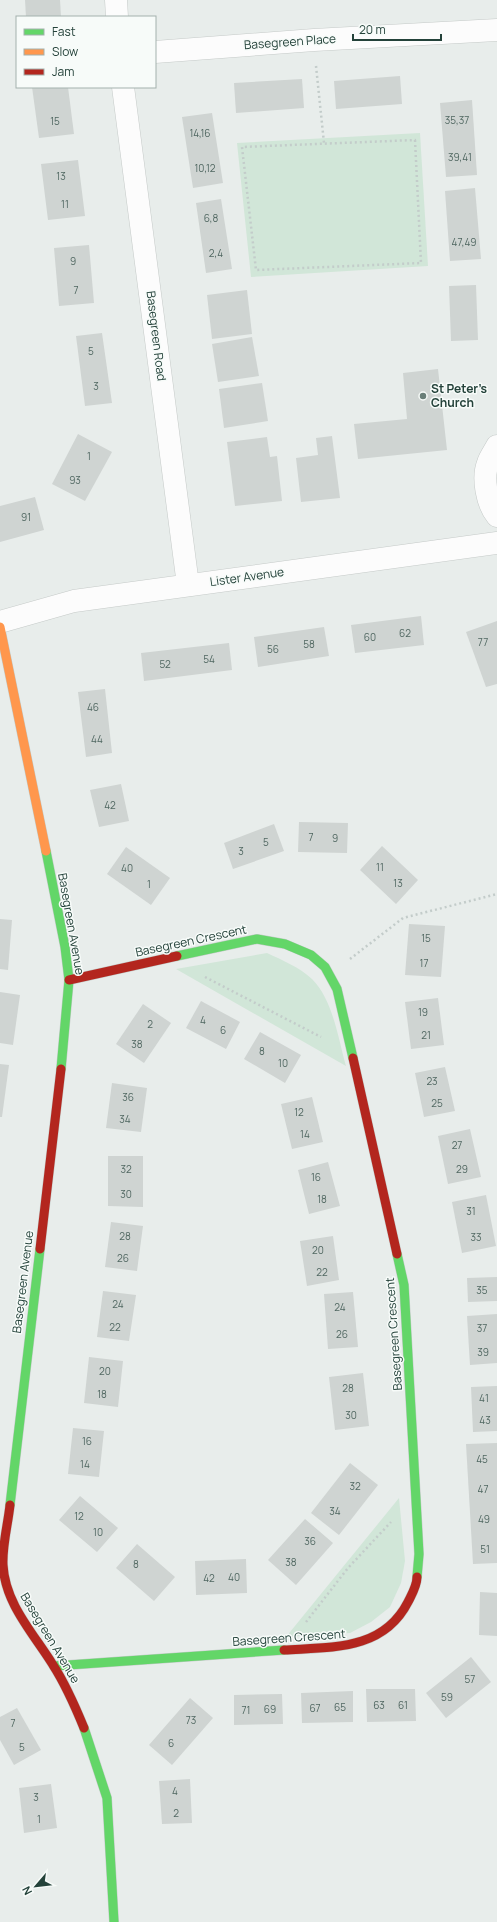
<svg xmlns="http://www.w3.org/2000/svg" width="497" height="1922" font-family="Manrope,sans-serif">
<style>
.green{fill:#d1e6d8}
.building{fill:#cfd4d2}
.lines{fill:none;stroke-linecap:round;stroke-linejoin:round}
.street-casing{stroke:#c5cac8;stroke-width:23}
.fast-casing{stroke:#c3cbc8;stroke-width:10}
.slow-casing{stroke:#c3cbc8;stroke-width:10}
.jam-casing{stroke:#c3cbc8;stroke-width:10}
.path{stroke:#c3ccca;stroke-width:2.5;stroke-dasharray:2 3;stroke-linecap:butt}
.street{stroke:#fcfcfc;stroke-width:22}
.fast{stroke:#63d668;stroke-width:9}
.slow{stroke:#ff974d;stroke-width:9}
.jam{stroke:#b3261e;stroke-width:9}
.poi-dot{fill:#697e78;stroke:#f7fbf9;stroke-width:1.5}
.labels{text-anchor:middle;stroke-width:3;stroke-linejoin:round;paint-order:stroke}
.number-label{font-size:10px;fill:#506761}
.street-label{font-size:12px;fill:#24423a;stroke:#f7fbf9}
.poi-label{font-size:12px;font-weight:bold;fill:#24423a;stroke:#f7fbf9;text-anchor:start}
</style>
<rect width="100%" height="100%" fill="#e8edeb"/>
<!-- green -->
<g class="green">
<path d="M420 133 428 266 251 277 237 143Z"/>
<path d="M267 953C282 960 299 967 312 979 333 1000 338 1038 346 1066L176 969Z"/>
<path d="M399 1498 405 1561 401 1583 390 1607 371 1622 350 1633 286 1637Z"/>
</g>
<!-- building -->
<g class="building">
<path d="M25 0H60L61 17H26Z"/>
<path d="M400 76 402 104 336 109 334 81Z"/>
<path d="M302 79 304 108 236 113 234 83Z"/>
<path d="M32 87H68L74 134 39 138Z"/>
<path d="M472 100 477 175 446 177 440 103Z"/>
<path d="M212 113 223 183 193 188 182 117Z"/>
<path d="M78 160 85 216 48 220 41 164Z"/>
<path d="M475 188 481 259 450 261 445 191Z"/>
<path d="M221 199 232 269 206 273 196 203Z"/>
<path d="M89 245 94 303 59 306 54 248Z"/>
<path d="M476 285 478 340 451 341 449 286Z"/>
<path d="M247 290 252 334 212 339 207 295Z"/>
<path d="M102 333 112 403 85 406 76 336Z"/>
<path d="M252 337 259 376 218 382 212 344Z"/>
<path d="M438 369 447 450 358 459 354 424 407 419 403 373Z"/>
<path d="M262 383 268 421 224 428 219 389Z"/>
<path d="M78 434 112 452 85 501 52 484Z"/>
<path d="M332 436 340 498 301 502 296 458 318 455 316 438Z"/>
<path d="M267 437 270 457 277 456 282 501 235 506 227 442Z"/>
<path d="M35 497 44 530 0 542V506Z"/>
<path d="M421 616 424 645 355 653 351 625Z"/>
<path d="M497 621V684L486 687 466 632Z"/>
<path d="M324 627 329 656 258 667 254 637Z"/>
<path d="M229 643 232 670 144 681 141 653Z"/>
<path d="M105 689 112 753 86 757 78 692Z"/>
<path d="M121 784 129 821 99 827 90 790Z"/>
<path d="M299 822 348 823 347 853 298 852Z"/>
<path d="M274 824 284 851 233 869 224 843Z"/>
<path d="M382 846 418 880 396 904 360 870Z"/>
<path d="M126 847 170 878 151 905 107 874Z"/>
<path d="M0 919 12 920 8 970 0 969Z"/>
<path d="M409 924 445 926 441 977 405 975Z"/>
<path d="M0 992 20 995 13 1045 0 1043Z"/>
<path d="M438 998 444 1045 411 1049 405 1002Z"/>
<path d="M201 1001 240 1022 226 1049 186 1028Z"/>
<path d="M143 1004 171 1023 144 1063 116 1044Z"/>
<path d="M260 1032 301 1055 285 1083 244 1059Z"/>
<path d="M0 1064 9 1065 2 1117H0Z"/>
<path d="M445 1067 455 1111 424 1117 415 1073Z"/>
<path d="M112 1083 147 1088 141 1132 106 1128Z"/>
<path d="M312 1097 323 1142 292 1149 281 1104Z"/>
<path d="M470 1129 481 1177 448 1184 438 1136Z"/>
<path d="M108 1156H143V1207L108 1206Z"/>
<path d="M328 1162 340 1206 309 1214 298 1170Z"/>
<path d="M486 1195 496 1246 462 1253 452 1202Z"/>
<path d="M111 1222 143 1226 137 1271 105 1267Z"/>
<path d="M333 1236 339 1280 307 1286 300 1241Z"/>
<path d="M497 1277V1301L468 1302 467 1278Z"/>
<path d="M103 1291 136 1295 129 1341 97 1337Z"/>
<path d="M353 1292 358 1347 328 1349 324 1294Z"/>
<path d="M497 1314V1363L470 1365 467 1316Z"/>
<path d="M89 1357 123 1361 118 1407 84 1403Z"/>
<path d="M363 1373 369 1426 335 1430 329 1377Z"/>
<path d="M497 1386V1431L473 1432 471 1387Z"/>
<path d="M73 1428 104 1431 99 1477 68 1474Z"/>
<path d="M497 1443V1563L473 1564 466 1444Z"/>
<path d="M350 1463 378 1485 339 1535 311 1513Z"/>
<path d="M80 1496 118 1528 97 1552 59 1520Z"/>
<path d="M305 1519 333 1543 296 1585 268 1560Z"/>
<path d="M137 1544 175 1577 154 1601 116 1568Z"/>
<path d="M246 1559 247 1593 196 1595 195 1561Z"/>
<path d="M480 1592 497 1593V1636L479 1635Z"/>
<path d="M471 1657 491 1682 446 1718 426 1693Z"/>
<path d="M366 1689H415L416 1721 367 1722Z"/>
<path d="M353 1691V1722L302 1723 301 1693Z"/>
<path d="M282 1694 283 1724 234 1725V1695Z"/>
<path d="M190 1698 213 1718 172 1765 149 1745Z"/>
<path d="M17 1708 41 1750 14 1765 0 1740V1717Z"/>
<path d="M190 1779 192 1823 162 1824 159 1781Z"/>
<path d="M51 1784 57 1828 24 1833 19 1788Z"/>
</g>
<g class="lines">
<defs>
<g id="street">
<path d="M116 0 117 17"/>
<path d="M155 52 314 40 497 30"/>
<path d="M123 87 188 585"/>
<path d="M497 446C494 452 490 457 488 463 482 478 487 504 497 516"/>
<path d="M0 622 74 601 497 543"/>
</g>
<g id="fast">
<path d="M46 851 65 947 69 980 61 1069"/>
<path d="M177 956 257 939 285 944 311 955 325 967 337 989 353 1058"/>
<path d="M397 1254 404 1285 419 1554 417 1577"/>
<path d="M10 1505 40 1249"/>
<path d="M54 1666 284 1650"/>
<path d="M84 1728 107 1798 114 1922"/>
</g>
<path id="slow" d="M0 627 46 851"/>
<g id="jam">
<path d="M69 980 177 956"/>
<path d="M353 1058 397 1254"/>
<path d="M40 1249 61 1069"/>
<path d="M10 1505C8 1524 2 1546 3 1565 5 1604 34 1634 53 1665 66 1685 75 1706 84 1728"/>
<path d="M284 1650C331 1647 383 1651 408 1602 412 1594 417 1586 417 1577"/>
</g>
</defs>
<!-- street casing -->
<use href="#street" class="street-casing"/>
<!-- fast casing -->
<use href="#fast" class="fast-casing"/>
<!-- slow casing -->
<use href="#slow" class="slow-casing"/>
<!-- jam casing -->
<use href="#jam" class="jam-casing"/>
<!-- path -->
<g class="path">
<path d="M316 66 324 143"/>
<path d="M415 140 421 263 256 270 242 147Z"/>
<path d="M350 959 403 918 497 894"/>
<path d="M205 977 321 1037"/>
<path d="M306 1622 348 1568 391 1522"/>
</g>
<!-- street -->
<use href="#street" class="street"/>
<!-- fast -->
<use href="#fast" class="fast"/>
<!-- slow -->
<use href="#slow" class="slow"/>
<!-- jam -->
<use href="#jam" class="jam"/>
</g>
<!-- markers -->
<circle class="poi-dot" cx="423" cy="396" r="4"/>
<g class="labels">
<!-- number labels -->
<g class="number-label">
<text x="457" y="124">35,37</text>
<text x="55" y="125">15</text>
<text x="200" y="137">14,16</text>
<text x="460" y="161">39,41</text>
<text x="205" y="172">10,12</text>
<text x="61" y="180">13</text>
<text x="65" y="208">11</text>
<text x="211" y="222">6,8</text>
<text x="464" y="246">47,49</text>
<text x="216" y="257">2,4</text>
<text x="73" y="265">9</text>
<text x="76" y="294">7</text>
<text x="91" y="355">5</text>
<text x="96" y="390">3</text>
<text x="89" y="460">1</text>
<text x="75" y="484">93</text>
<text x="26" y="521">91</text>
<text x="405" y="637">62</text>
<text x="370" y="641">60</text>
<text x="483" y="646">77</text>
<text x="309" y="648">58</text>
<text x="273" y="653">56</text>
<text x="209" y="663">54</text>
<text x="165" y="668">52</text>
<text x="93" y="711">46</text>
<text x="97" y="743">44</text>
<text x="110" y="809">42</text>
<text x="311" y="841">7</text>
<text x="335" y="842">9</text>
<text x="266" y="846">5</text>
<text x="241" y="855">3</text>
<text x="380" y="871">11</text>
<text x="127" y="872">40</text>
<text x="398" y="887">13</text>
<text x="149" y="888">1</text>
<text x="426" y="942">15</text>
<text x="424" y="967">17</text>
<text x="423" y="1016">19</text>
<text x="203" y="1024">4</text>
<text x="150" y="1028">2</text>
<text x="223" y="1034">6</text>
<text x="426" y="1039">21</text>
<text x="137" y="1048">38</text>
<text x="262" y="1055">8</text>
<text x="283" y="1067">10</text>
<text x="432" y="1085">23</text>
<text x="128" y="1101">36</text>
<text x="437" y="1107">25</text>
<text x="299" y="1116">12</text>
<text x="125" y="1123">34</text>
<text x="305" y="1138">14</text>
<text x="457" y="1149">27</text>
<text x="126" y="1173">32</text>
<text x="462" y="1173">29</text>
<text x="316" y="1181">16</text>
<text x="126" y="1198">30</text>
<text x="322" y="1203">18</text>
<text x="471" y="1215">31</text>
<text x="125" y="1240">28</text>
<text x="476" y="1241">33</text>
<text x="318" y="1254">20</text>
<text x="123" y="1262">26</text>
<text x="322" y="1276">22</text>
<text x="482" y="1294">35</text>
<text x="118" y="1308">24</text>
<text x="340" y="1311">24</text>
<text x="115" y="1331">22</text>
<text x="482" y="1332">37</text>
<text x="342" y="1338">26</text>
<text x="483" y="1356">39</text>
<text x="105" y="1375">20</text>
<text x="348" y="1392">28</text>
<text x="102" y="1398">18</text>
<text x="484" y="1402">41</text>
<text x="351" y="1419">30</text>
<text x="485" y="1424">43</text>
<text x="87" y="1445">16</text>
<text x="482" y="1463">45</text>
<text x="85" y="1468">14</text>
<text x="355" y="1490">32</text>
<text x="483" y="1493">47</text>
<text x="335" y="1515">34</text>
<text x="79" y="1520">12</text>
<text x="484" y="1523">49</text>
<text x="98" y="1536">10</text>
<text x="310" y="1545">36</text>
<text x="485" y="1553">51</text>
<text x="291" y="1566">38</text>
<text x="136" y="1568">8</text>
<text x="234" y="1581">40</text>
<text x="209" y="1582">42</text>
<text x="470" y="1683">57</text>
<text x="447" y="1701">59</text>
<text x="379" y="1709">63</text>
<text x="403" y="1709">61</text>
<text x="340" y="1711">65</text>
<text x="315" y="1712">67</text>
<text x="270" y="1713">69</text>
<text x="246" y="1714">71</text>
<text x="191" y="1724">73</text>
<text x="13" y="1727">7</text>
<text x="171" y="1747">6</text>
<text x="22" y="1751">5</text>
<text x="175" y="1795">4</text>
<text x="36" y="1801">3</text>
<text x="176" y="1817">2</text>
<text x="39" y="1823">1</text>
</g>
<!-- street labels -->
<g class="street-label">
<text transform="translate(290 42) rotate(-4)" y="4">Basegreen Place</text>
<text transform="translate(156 336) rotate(83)" y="4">Basegreen Road</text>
<text transform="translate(247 577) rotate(-8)" y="4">Lister Avenue</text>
<text transform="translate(71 924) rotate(80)" y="4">Basegreen Avenue</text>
<text transform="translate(191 941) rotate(-12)" y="4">Basegreen Crescent</text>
<text transform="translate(23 1282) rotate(-83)" y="4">Basegreen Avenue</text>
<text transform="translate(394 1334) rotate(-94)" y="4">Basegreen Crescent</text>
<text transform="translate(50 1638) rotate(59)" y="4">Basegreen Avenue</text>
<text transform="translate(289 1638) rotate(-4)" y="4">Basegreen Crescent</text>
</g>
<!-- poi labels -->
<g class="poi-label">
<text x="431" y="393">St Peter’s<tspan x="431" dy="14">Church</tspan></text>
</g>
</g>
<!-- legend -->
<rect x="16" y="16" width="140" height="72" fill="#f7fbf9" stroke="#a3b1ad"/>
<rect x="24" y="29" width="20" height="6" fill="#63d668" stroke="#a3b1ad"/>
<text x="52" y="36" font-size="12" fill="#24423a">Fast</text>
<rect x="24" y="49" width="20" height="6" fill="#ff974d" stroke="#a3b1ad"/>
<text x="52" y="56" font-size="12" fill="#24423a">Slow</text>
<rect x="24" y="69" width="20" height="6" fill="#b3261e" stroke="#a3b1ad"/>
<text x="52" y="76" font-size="12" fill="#24423a">Jam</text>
<!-- north arrow -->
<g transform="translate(36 1886) rotate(242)" stroke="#f7fbf9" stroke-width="3" paint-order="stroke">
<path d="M0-3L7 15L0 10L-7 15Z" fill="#24423a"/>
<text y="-6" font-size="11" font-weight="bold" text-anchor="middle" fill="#24423a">N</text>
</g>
<!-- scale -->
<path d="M353 34v6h88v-6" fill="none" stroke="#24423a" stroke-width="2"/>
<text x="359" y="34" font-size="12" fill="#24423a" stroke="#f7fbf9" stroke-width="3" paint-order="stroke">20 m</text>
</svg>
